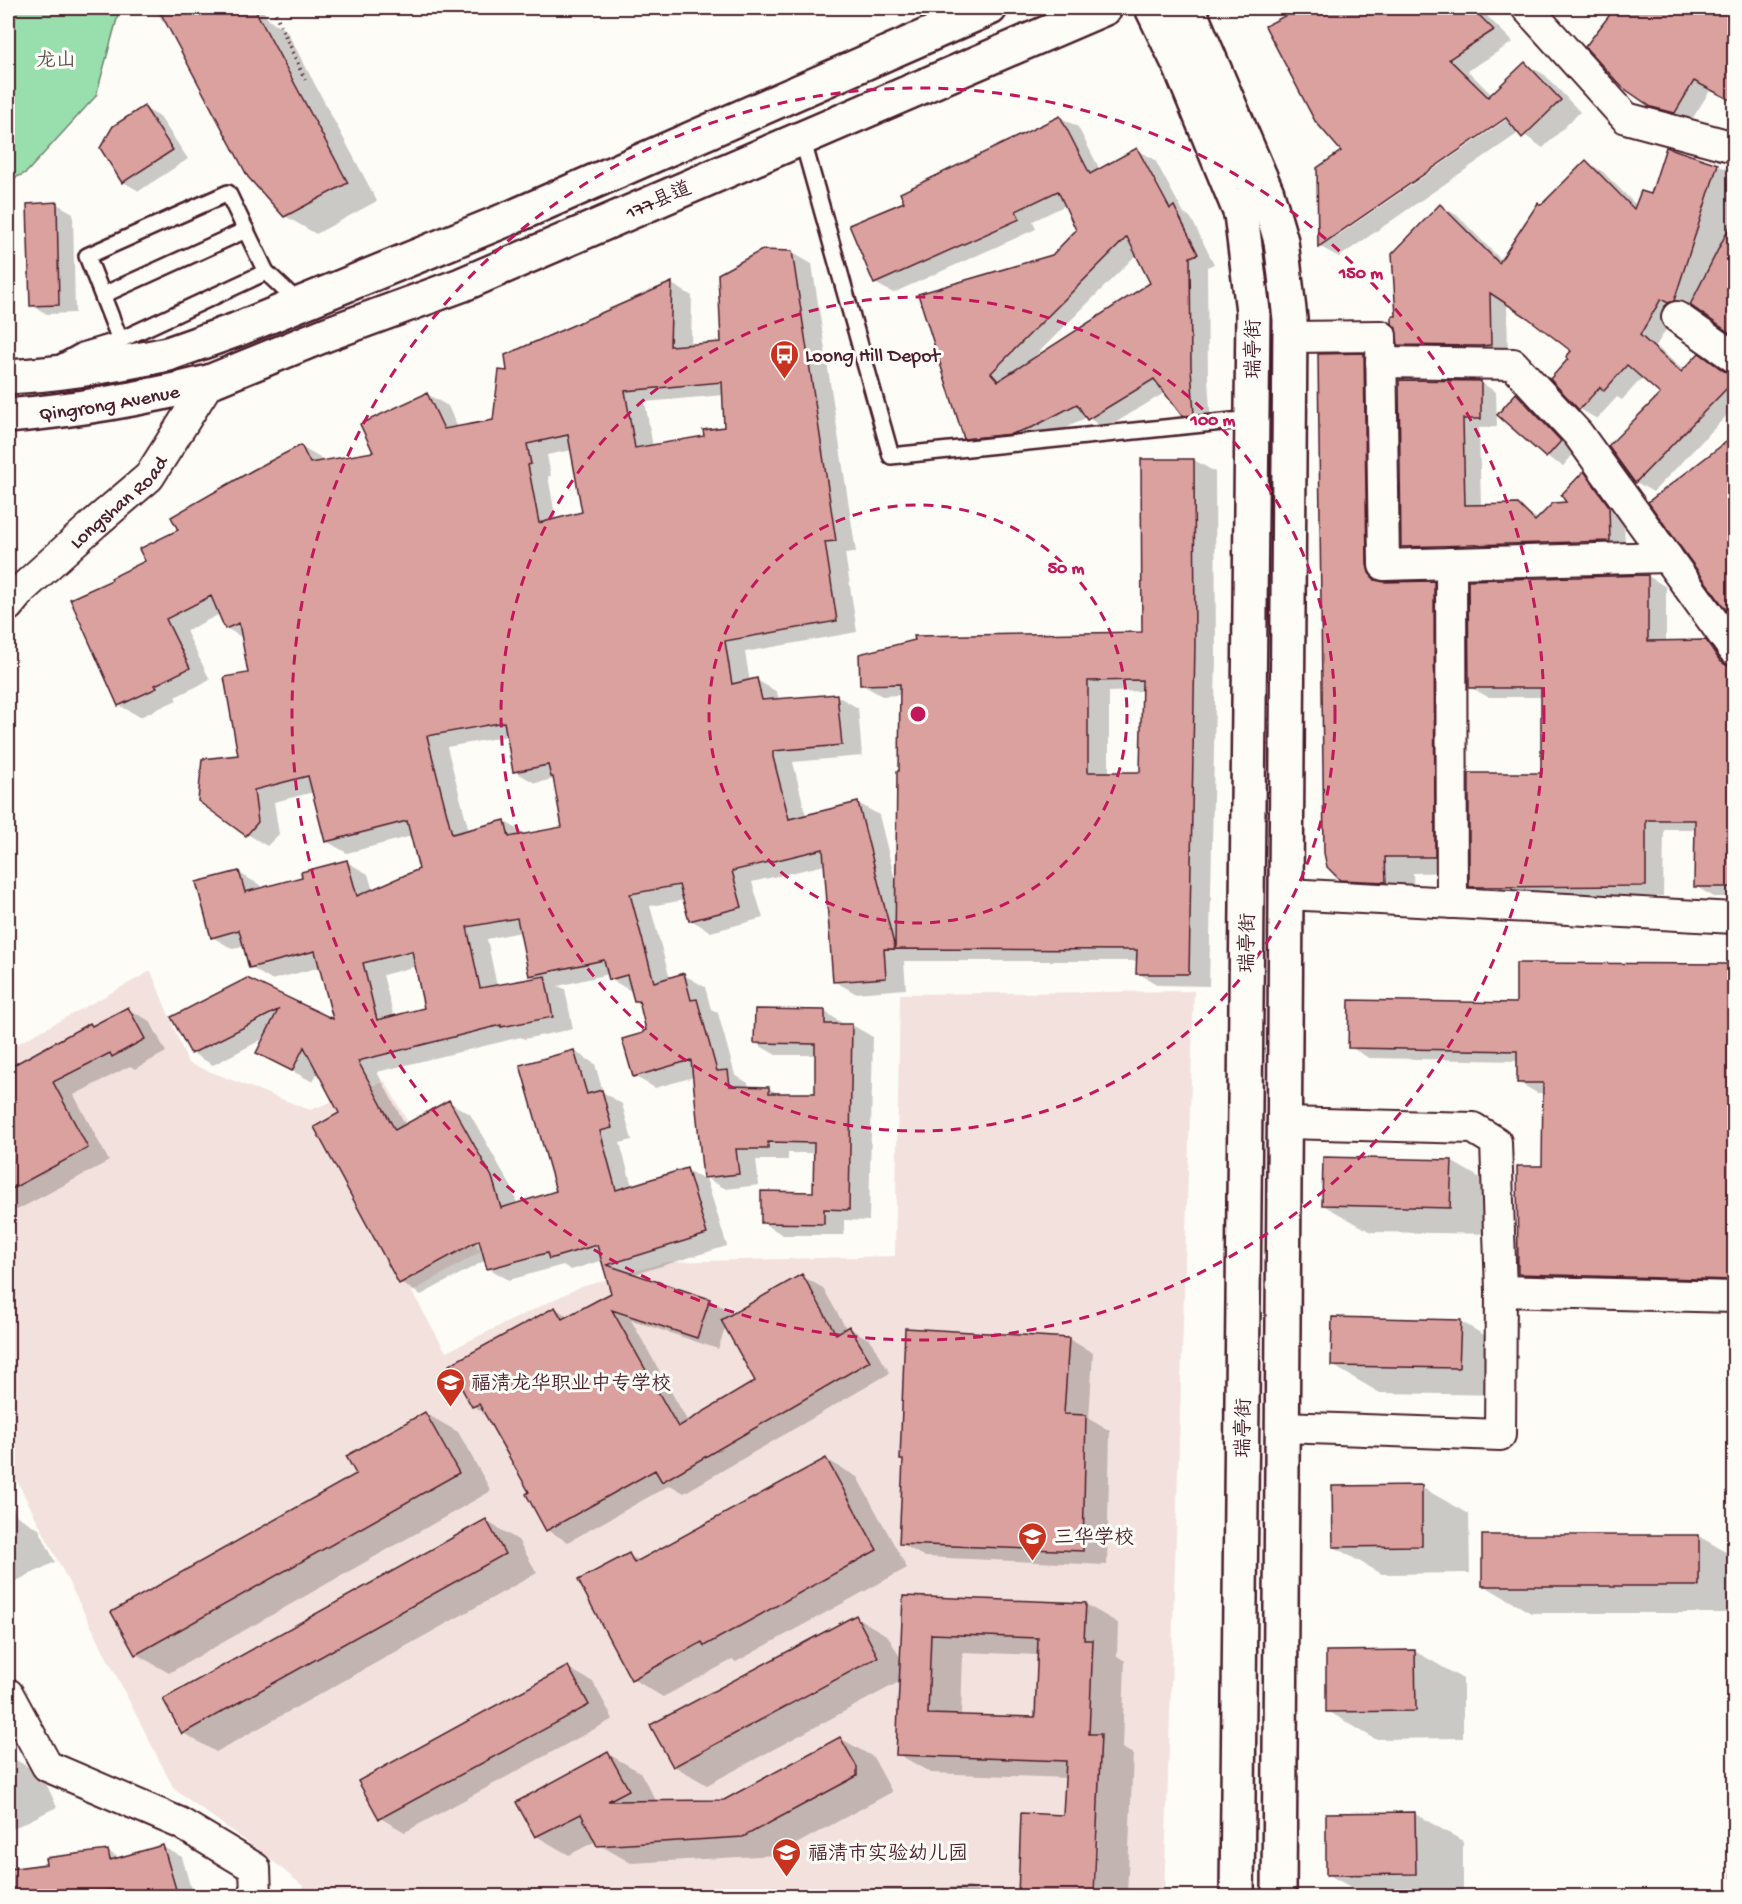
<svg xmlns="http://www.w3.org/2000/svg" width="1742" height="1904" font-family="'Gochi Hand','LXGW WenKai TC',sans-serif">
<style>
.built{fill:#f3e1dd}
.green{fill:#98dfad;stroke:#717f6c;stroke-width:1.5}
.shadow{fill:#0003;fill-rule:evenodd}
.building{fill:#dba19f;stroke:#4a1f2b;stroke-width:1.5;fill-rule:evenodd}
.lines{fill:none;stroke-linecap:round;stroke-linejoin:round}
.lane-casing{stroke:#4a1f2b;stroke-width:20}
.street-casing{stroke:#4a1f2b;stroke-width:34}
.secondary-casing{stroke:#4a1f2b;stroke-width:38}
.primary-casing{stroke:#4a1f2b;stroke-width:38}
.path{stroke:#4a1f2b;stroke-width:4;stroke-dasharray:1.5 4.5;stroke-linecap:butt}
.lane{stroke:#fdfcf7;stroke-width:15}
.street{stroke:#fdfcf7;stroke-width:30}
.secondary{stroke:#fdfcf7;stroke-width:33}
.primary{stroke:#fdfcf7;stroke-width:33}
.ring{fill:none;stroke:#c2185b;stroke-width:3;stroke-dasharray:10 8}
.labels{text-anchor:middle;stroke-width:6;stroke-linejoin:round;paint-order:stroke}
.park-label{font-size:20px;fill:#615952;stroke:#fdfcf7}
.street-label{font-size:20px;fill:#4a1f2b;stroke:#fdfcf7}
.poi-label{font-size:20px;fill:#4a1f2b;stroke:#fdfcf7;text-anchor:start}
.centre{fill:#c2185b;stroke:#fdfcf7;stroke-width:3}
.ring-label{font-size:18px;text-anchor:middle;font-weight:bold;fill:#c2185b;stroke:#fdfcf7;stroke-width:6;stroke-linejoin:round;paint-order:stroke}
</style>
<rect width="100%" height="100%" fill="#fdfcf7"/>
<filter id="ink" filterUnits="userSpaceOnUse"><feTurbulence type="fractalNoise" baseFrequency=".0167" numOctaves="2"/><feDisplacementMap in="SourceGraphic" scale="12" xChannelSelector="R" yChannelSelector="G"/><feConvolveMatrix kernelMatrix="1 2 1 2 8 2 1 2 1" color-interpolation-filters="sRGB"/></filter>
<g filter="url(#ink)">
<!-- built -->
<path class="built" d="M151 971 188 1063 310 1110 385 1081 480 1252 412 1292 446 1352 578 1288 666 1262 895 1256 900 994 1194 991 1164 1896H303V1886L264 1854 174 1789 8 1463V1049Z"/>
<!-- green -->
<path class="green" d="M8 8H120L96 96 26 173 8 181Z"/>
<!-- shadow -->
<g class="shadow">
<path d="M155 8H261L269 20 286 30 377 201 316 234 285 216 170 26 163 22Z"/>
<path d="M1304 8H1479L1513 42 1468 71 1492 95 1525 64 1545 75 1580 112 1543 148 1520 132 1339 257 1319 246V169L1343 151 1267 27ZM1511 112 1513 115 1337 236V232Z"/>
<path d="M1617 8H1734V101L1711 89 1691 121 1669 115 1652 106 1587 47Z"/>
<path d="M144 108 160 117 188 159 139 191 123 182Z"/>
<path d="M1060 117 1078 127 1100 170 1137 150 1155 160 1184 214 1191 218 1214 264 1207 267 1208 378 1211 424 1201 426 1183 415 1166 392 1105 429 1087 417 1051 436 983 448 966 438 919 295 1052 257 1078 231 1066 205 1033 221 1036 229 893 293 875 283 906 202ZM1137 254 1152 284 1032 360V359Z"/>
<path d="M1667 149 1734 171V334L1699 310 1687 312 1679 308 1656 346 1684 371 1699 355 1734 378V385L1727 401 1734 406V408L1653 492 1636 482 1662 394 1643 377 1622 400 1617 397 1597 419 1580 409 1552 379 1570 359 1573 351 1507 302 1508 354H1417L1400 344 1397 317 1441 206 1458 216 1502 261 1542 207 1586 162 1603 172 1637 206 1652 196Z"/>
<path d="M57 204 73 213 75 313 47 314 31 305Z"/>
<path d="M791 252 812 264 856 552 845 553 857 632 745 652 750 682 757 680 777 692 779 700 837 696 858 708 862 756 793 762 806 816 858 803 879 815 896 884 901 695 882 696 861 684 1143 634 1194 460 1215 472 1216 656 1209 986 1158 985 1138 973V961H904L906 989 855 993 834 981 825 865 752 882 763 918 711 932 691 920 685 900 650 906 670 979 684 975 705 987 711 1009 718 1013 735 1075 748 1083 749 1088H768L779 1094 816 1095 817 1055H776L755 1043 824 1011 845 1025H852L873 1037 869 1221 844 1220V1235H783L763 1223 814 1193 815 1153H788V1160H756L759 1185 726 1189 706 1178 727 1246 632 1275 710 1300 731 1312 729 1317 802 1276 823 1288 847 1330 849 1328 870 1340 890 1373 684 1493 670 1485 568 1542 547 1530 531 1493 487 1414 473 1406 555 1308 569 1317 613 1293 603 1260 571 1270 563 1265 509 1280 488 1268 486 1260 421 1295 401 1283 341 1113 318 1071 313 1082 258 1053 265 1038 213 1065 192 1053 247 979 335 1022 321 967 271 980 250 967 244 946 233 949 212 937 239 873 260 885 261 889 304 878 347 862 368 874 373 891 421 870 412 836 347 853 326 841 314 792 274 802 279 834 267 846 247 834 240 757 249 674 243 638 226 628 220 614 186 631 210 680 175 697 177 700 140 717 119 705 114 581 147 562 180 530 301 447 322 459 323 462 375 453 427 394 448 406 458 428 495 422 509 372 672 284 692 296 691 346 722 343ZM724 395 726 429 706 437 653 447 645 402ZM572 450 583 514 556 520 548 476H551L547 455ZM1143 691 1142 773H1109V692ZM508 736 514 771 535 783 555 779 564 828 526 834 505 822 469 831 447 747ZM521 932 530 975 537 979 497 986 487 939ZM417 966 426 1009 394 1017 383 975ZM609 974 610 979 631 991 636 1000 641 1003 647 1031 634 1076 655 1088 694 1077 705 1180 687 1170 632 1186 620 1143 632 1140 622 1104 603 1092 595 1064 574 1051 558 1192 517 1205 513 1190 470 1114 449 1102 406 1126 377 1072 521 1037 524 1039 573 1029 565 989 558 986ZM631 1320 718 1349 726 1326 757 1382 688 1422Z"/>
<path d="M1364 355 1392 372 1395 583 1433 582 1462 599 1463 872 1413 873 1414 898 1370 895 1341 878Z"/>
<path d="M1480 382 1496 392 1497 427 1479 428 1481 506H1517L1538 519 1568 504 1584 473 1600 482 1624 516 1625 550 1419 556 1402 546Z"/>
<path d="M1517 395 1533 404 1576 451 1563 466 1547 457Z"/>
<path d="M1734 437V619L1649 500Z"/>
<path d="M1648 576 1666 587V642H1705L1724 652 1734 667V897H1714L1695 886 1696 829H1664L1663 896H1489L1471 886 1542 774 1543 697H1488L1470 687Z"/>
<path d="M1734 966V1289L1538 1284 1519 1273 1544 1167V1093H1537L1518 1082V1061L1369 1058 1350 1047 1518 1005Z"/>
<path d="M128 1009 150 1021 166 1052 135 1069 130 1066 74 1095 109 1161 17 1210 8 1205V1069L90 1025 93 1027Z"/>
<path d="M1451 1161 1499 1189 1498 1234 1371 1232 1323 1205Z"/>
<path d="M1460 1321 1508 1349 1507 1395 1380 1393 1332 1365Z"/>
<path d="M1069 1339 1093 1353 1089 1419 1110 1431 1107 1565 925 1557 900 1543Z"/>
<path d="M425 1413 458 1432 491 1491 169 1673 136 1654 358 1475Z"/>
<path d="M826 1459 857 1477 907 1568 736 1662 732 1660 663 1697 633 1679 629 1555 640 1561Z"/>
<path d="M1421 1487 1469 1514 1470 1573 1382 1574 1334 1547Z"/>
<path d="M8 1497 17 1516 39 1529 55 1562 8 1585Z"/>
<path d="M486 1521 518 1540 537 1573 216 1752 183 1733Z"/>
<path d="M1699 1536 1734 1557V1613H1531L1483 1585Z"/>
<path d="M904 1597 1085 1604 1118 1623 1117 1656 1125 1661 1122 1748 1133 1754 1127 1896H1095L1098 1833H1095L1092 1896H1019L1023 1815 1065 1816 1067 1778 931 1773 898 1754 901 1681 707 1785 674 1766 856 1617 888 1636 902 1661ZM963 1652 1039 1655 1037 1719 961 1716Z"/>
<path d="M1415 1651 1463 1679V1738L1375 1739 1328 1711Z"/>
<path d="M568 1668 593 1682 613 1719 405 1832 380 1818Z"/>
<path d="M840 1738 873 1757 892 1792 776 1855 631 1863 598 1844 596 1841 569 1855 536 1836 608 1754 640 1772 657 1802 724 1801Z"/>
<path d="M9 1756 42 1775 57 1807 8 1831V1757Z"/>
<path d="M1415 1814 1463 1841V1896H1367L1327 1874Z"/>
<path d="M1730 1829H1734V1881L1730 1878Z"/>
<path d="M163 1847 182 1857 193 1896H8V1870L48 1865 108 1851 121 1859Z"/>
<path d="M970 1887 986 1896H842H873V1889Z"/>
<path d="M222 1894 227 1896H209Z"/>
</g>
<!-- building -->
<g class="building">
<path d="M158 8H254L348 183 284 217 248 177Z"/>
<path d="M1300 8H1472L1494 30 1449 59 1488 97 1525 62 1561 100 1522 138 1506 118 1318 247 1317 168 1341 151 1315 121 1265 26Z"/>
<path d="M1615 8H1734V102L1694 81 1675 113 1651 107 1622 87 1585 47Z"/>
<path d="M144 106 173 150 122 183 100 148 113 126Z"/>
<path d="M1060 116 1090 174 1137 148 1170 209 1174 206 1198 254 1190 257 1191 367 1194 415 1182 416 1154 379 1087 420 1077 404 1033 427 1011 434 964 439 918 294 1052 255 1076 230 1058 191 1016 211 1020 219 874 284 849 225 904 202 900 193ZM1127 237 1150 283 998 381 991 373Z"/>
<path d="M1666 147 1718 164 1674 301 1668 303 1661 299 1640 335 1681 372 1699 353 1724 371 1734 374V381L1635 483 1608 446 1660 394 1627 365 1604 391 1600 387 1579 410 1550 379 1568 359 1566 357 1571 351 1528 318 1490 293 1491 345 1480 346 1398 345 1396 328 1392 324V316H1396L1392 254 1440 204 1499 263 1538 203 1541 205 1586 160 1634 209 1641 191 1651 194Z"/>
<path d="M57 202 59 305 30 306 27 204Z"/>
<path d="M1734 218V336L1690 305Z"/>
<path d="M762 250 792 251 836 541 825 542 837 621 725 641 732 684 757 678 762 700 837 694 842 745 773 751V757L789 819 858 802 895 948 897 771H899L900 684 860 685 859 654 915 640 914 636 1142 632 1141 459H1194L1195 644 1189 974H1136L1137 950 884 949 886 978 833 982 823 849 732 871 742 907 689 921 679 885 630 894 654 982 684 973 691 1000 697 999 717 1071 728 1070 730 1086 769 1087V1093H815V1044L754 1043 755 1009 825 1010V1024H852L849 1210 824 1209V1224L761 1223V1191L813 1192 814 1143 768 1142V1149H736L739 1174 703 1178 691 1060 633 1077 622 1039 643 1033V1031L646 1030 639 1001H634L627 975 609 980 604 960 529 976 517 918 467 927 480 988 545 976 553 1017 501 1027V1025L358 1061 395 1130 449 1100 492 1177 501 1208 556 1191 520 1065 574 1050 587 1094 602 1090 612 1128 600 1131 616 1190 687 1168 707 1234 607 1265 710 1299 697 1338 612 1310 678 1427 755 1381 721 1320 802 1274 836 1334 849 1326 870 1361 662 1482 655 1470 546 1531 526 1494 529 1492 479 1404 472 1407 449 1365 555 1307 562 1319 611 1293 597 1245 549 1259 547 1253 487 1269 479 1240 399 1284 314 1127 339 1113 304 1047 292 1071 256 1053 278 1010 191 1054 171 1017 247 978 333 1019 315 951 249 968 239 930 211 938 196 882 239 871 245 892 302 877 301 872 347 860 357 896 419 869 407 821 325 842 308 776 254 790 258 822 246 836 198 801 202 759 238 755 224 677 248 673 239 623 225 629 211 596 166 619 190 668 155 685 157 688 118 706 70 599 112 580 111 578 145 561 139 549 178 530 171 517 253 470 301 445 310 463 373 452 360 424 427 393 444 429 493 420 499 370 507 371 505 355 672 282 670 346 721 342 718 274ZM722 382 724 427 703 430 704 436 635 448 625 391ZM568 435 582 512 539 523 528 465 531 464 527 444ZM1142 680 1140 772H1088V681ZM504 722 513 772 548 765 551 777H553L562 827 509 837 505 820 452 834 427 736ZM412 951 424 1008 377 1020 363 963Z"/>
<path d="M1364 353 1367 565 1369 573 1375 580 1384 582 1434 581 1435 857H1385L1386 882 1340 880 1327 867 1324 853 1318 354Z"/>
<path d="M1399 380 1481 381V419H1463L1465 505 1518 504 1535 521 1553 503 1566 502 1561 495 1584 471 1609 506 1610 541 1401 547Z"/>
<path d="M1516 393 1561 441 1546 458 1497 415Z"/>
<path d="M1734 436V621L1648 502Z"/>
<path d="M1648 575V641L1706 640 1720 661 1726 665 1734 667V887H1694L1695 820H1646V886L1469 887V773H1541V688H1469L1468 580Z"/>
<path d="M1516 963 1734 964V1280L1518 1274 1517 1166H1542L1543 1083H1517V1051L1348 1048 1349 1000 1516 1003Z"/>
<path d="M128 1007 145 1039 112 1057 110 1053 53 1082 88 1148 8 1191V1068L90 1023 92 1026Z"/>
<path d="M1323 1157 1452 1160 1450 1208 1322 1205Z"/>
<path d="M1332 1317 1461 1320 1459 1368 1331 1366Z"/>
<path d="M905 1328 1069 1338 1064 1414 1086 1415 1083 1551 899 1544 903 1460H900Z"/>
<path d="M425 1412 459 1473 135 1655 111 1612 356 1474 346 1456Z"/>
<path d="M826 1458 877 1550 704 1646 702 1642 631 1680 578 1580 629 1553 634 1563Z"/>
<path d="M1422 1485V1546L1333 1547 1332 1486Z"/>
<path d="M486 1519 505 1554 182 1734 163 1699Z"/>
<rect x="1482" y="1535" width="217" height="51"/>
<path d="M903 1596 1086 1603 1084 1640H1093L1089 1734H1101L1094 1896H1018L1021 1813 1063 1815 1066 1761 896 1755ZM931 1634 1038 1638 1035 1717 928 1714Z"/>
<path d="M856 1615 878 1657 673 1767 650 1725Z"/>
<path d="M1415 1650 1416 1711 1326 1712V1651Z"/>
<path d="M568 1666 589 1705 379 1819 358 1781Z"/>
<path d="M840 1737 857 1767V1776L743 1837 597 1846 581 1814 535 1837 516 1802 608 1752 629 1790 608 1801 724 1800Z"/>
<path d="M1415 1812 1416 1874 1326 1875V1813Z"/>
<path d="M163 1845 178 1896H118V1889L64 1896H8V1869L46 1864 45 1858 108 1850 110 1860Z"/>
</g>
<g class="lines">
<defs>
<g id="lane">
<path d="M802 138 891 456 1252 419"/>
<path d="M103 295 246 230"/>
<path d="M120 340 87 256 228 193 266 272"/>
<path d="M62 362 82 351 120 340 266 272 300 304"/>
</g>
<g id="street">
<path d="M1527 8 1626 118 1734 147"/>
<path d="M1677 317 1734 357"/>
<path d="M1290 337 1381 336 1384 565 1667 557"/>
<path d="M1381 362 1513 364 1578 434 1734 650"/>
<path d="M1451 563 1452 903"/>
<path id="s1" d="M8 606 23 588 95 523 149 477 209 382"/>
<path d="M1287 894 1734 918"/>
<path d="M1285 1123 1473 1128 1496 1142 1501 1291"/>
<path d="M1283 1427 1500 1435 1501 1291 1734 1297"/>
<path d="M8 1694 47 1766 180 1823 255 1868 256 1896"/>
</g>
<g id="secondary">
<path d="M1152 8 1180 66 1241 214 1253 311 1237 1896"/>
<path d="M1188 8 1267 193 1281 241 1290 319 1279 1896"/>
<path d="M168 354 236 330 515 216 990 8"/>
<path d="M209 382 327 334 461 285 1105 8"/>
</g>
<g id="primary">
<path d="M8 377C62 374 115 365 168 354"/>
<path id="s2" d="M8 416C76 410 142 399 209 382"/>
</g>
</defs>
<!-- lane casing -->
<use href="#lane" class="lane-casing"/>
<!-- street casing -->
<use href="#street" class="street-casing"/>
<!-- secondary casing -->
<use href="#secondary" class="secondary-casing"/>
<!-- primary casing -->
<use href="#primary" class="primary-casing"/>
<!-- path -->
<path class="path" d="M273 8 305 80"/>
<!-- lane -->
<use href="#lane" class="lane"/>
<!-- street -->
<use href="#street" class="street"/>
<!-- secondary -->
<use href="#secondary" class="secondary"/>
<!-- primary -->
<use href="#primary" class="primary"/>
</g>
</g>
<!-- distance rings -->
<g class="ring">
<circle cx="918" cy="714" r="209"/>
<circle cx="918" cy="714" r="417"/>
<circle cx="918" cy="714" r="626"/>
</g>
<!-- icons -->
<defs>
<symbol id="bus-pin" viewBox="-11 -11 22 30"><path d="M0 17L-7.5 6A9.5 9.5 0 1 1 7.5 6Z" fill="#c8321e" stroke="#fdfcf7"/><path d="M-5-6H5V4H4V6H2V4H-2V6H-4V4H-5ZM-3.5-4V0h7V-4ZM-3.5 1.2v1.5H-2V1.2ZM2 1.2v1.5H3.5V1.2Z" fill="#fff"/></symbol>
<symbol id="school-pin" viewBox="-11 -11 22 30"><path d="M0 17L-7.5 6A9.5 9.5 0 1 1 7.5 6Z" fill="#c8321e" stroke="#fdfcf7"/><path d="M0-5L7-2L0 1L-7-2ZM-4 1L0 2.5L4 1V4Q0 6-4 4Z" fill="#fff"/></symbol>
</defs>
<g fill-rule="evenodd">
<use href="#bus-pin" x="768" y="338" width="33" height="45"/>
<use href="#school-pin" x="434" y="1366" width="33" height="45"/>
<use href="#school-pin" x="1016" y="1520" width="33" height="45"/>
<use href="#school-pin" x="770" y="1836" width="33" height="45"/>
</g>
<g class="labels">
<!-- park labels -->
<g class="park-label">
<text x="56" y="66">龙山</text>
</g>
<!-- street labels -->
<g class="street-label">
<text transform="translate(658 199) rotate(-23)" y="7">177县道</text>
<text transform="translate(1252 349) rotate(-90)" y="7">瑞亭街</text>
<text dy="7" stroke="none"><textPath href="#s2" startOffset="102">Qingrong Avenue</textPath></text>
<text dy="7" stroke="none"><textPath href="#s1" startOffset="152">Longshan Road</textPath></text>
<text transform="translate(1246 943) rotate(-89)" y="7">瑞亭街</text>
<text transform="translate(1242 1428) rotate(-89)" y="7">瑞亭街</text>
</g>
<!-- poi labels -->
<g class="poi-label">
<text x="805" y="361">Loong Hill Depot</text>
<text x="471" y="1389">福清龙华职业中专学校</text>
<text x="1054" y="1543">三华学校</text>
<text x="808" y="1859">福清市实验幼儿园</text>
</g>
</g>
<circle cx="918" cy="714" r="9" class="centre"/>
<g class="ring-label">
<text x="1361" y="278">150 m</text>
<text x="1213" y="425">100 m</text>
<text x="1066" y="573">50 m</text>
</g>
<!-- margin -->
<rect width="1742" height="1904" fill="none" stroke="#fdfcf7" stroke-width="30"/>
<rect x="15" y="15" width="1712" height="1874" fill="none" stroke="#4a1f2b" stroke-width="2" filter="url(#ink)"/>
</svg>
